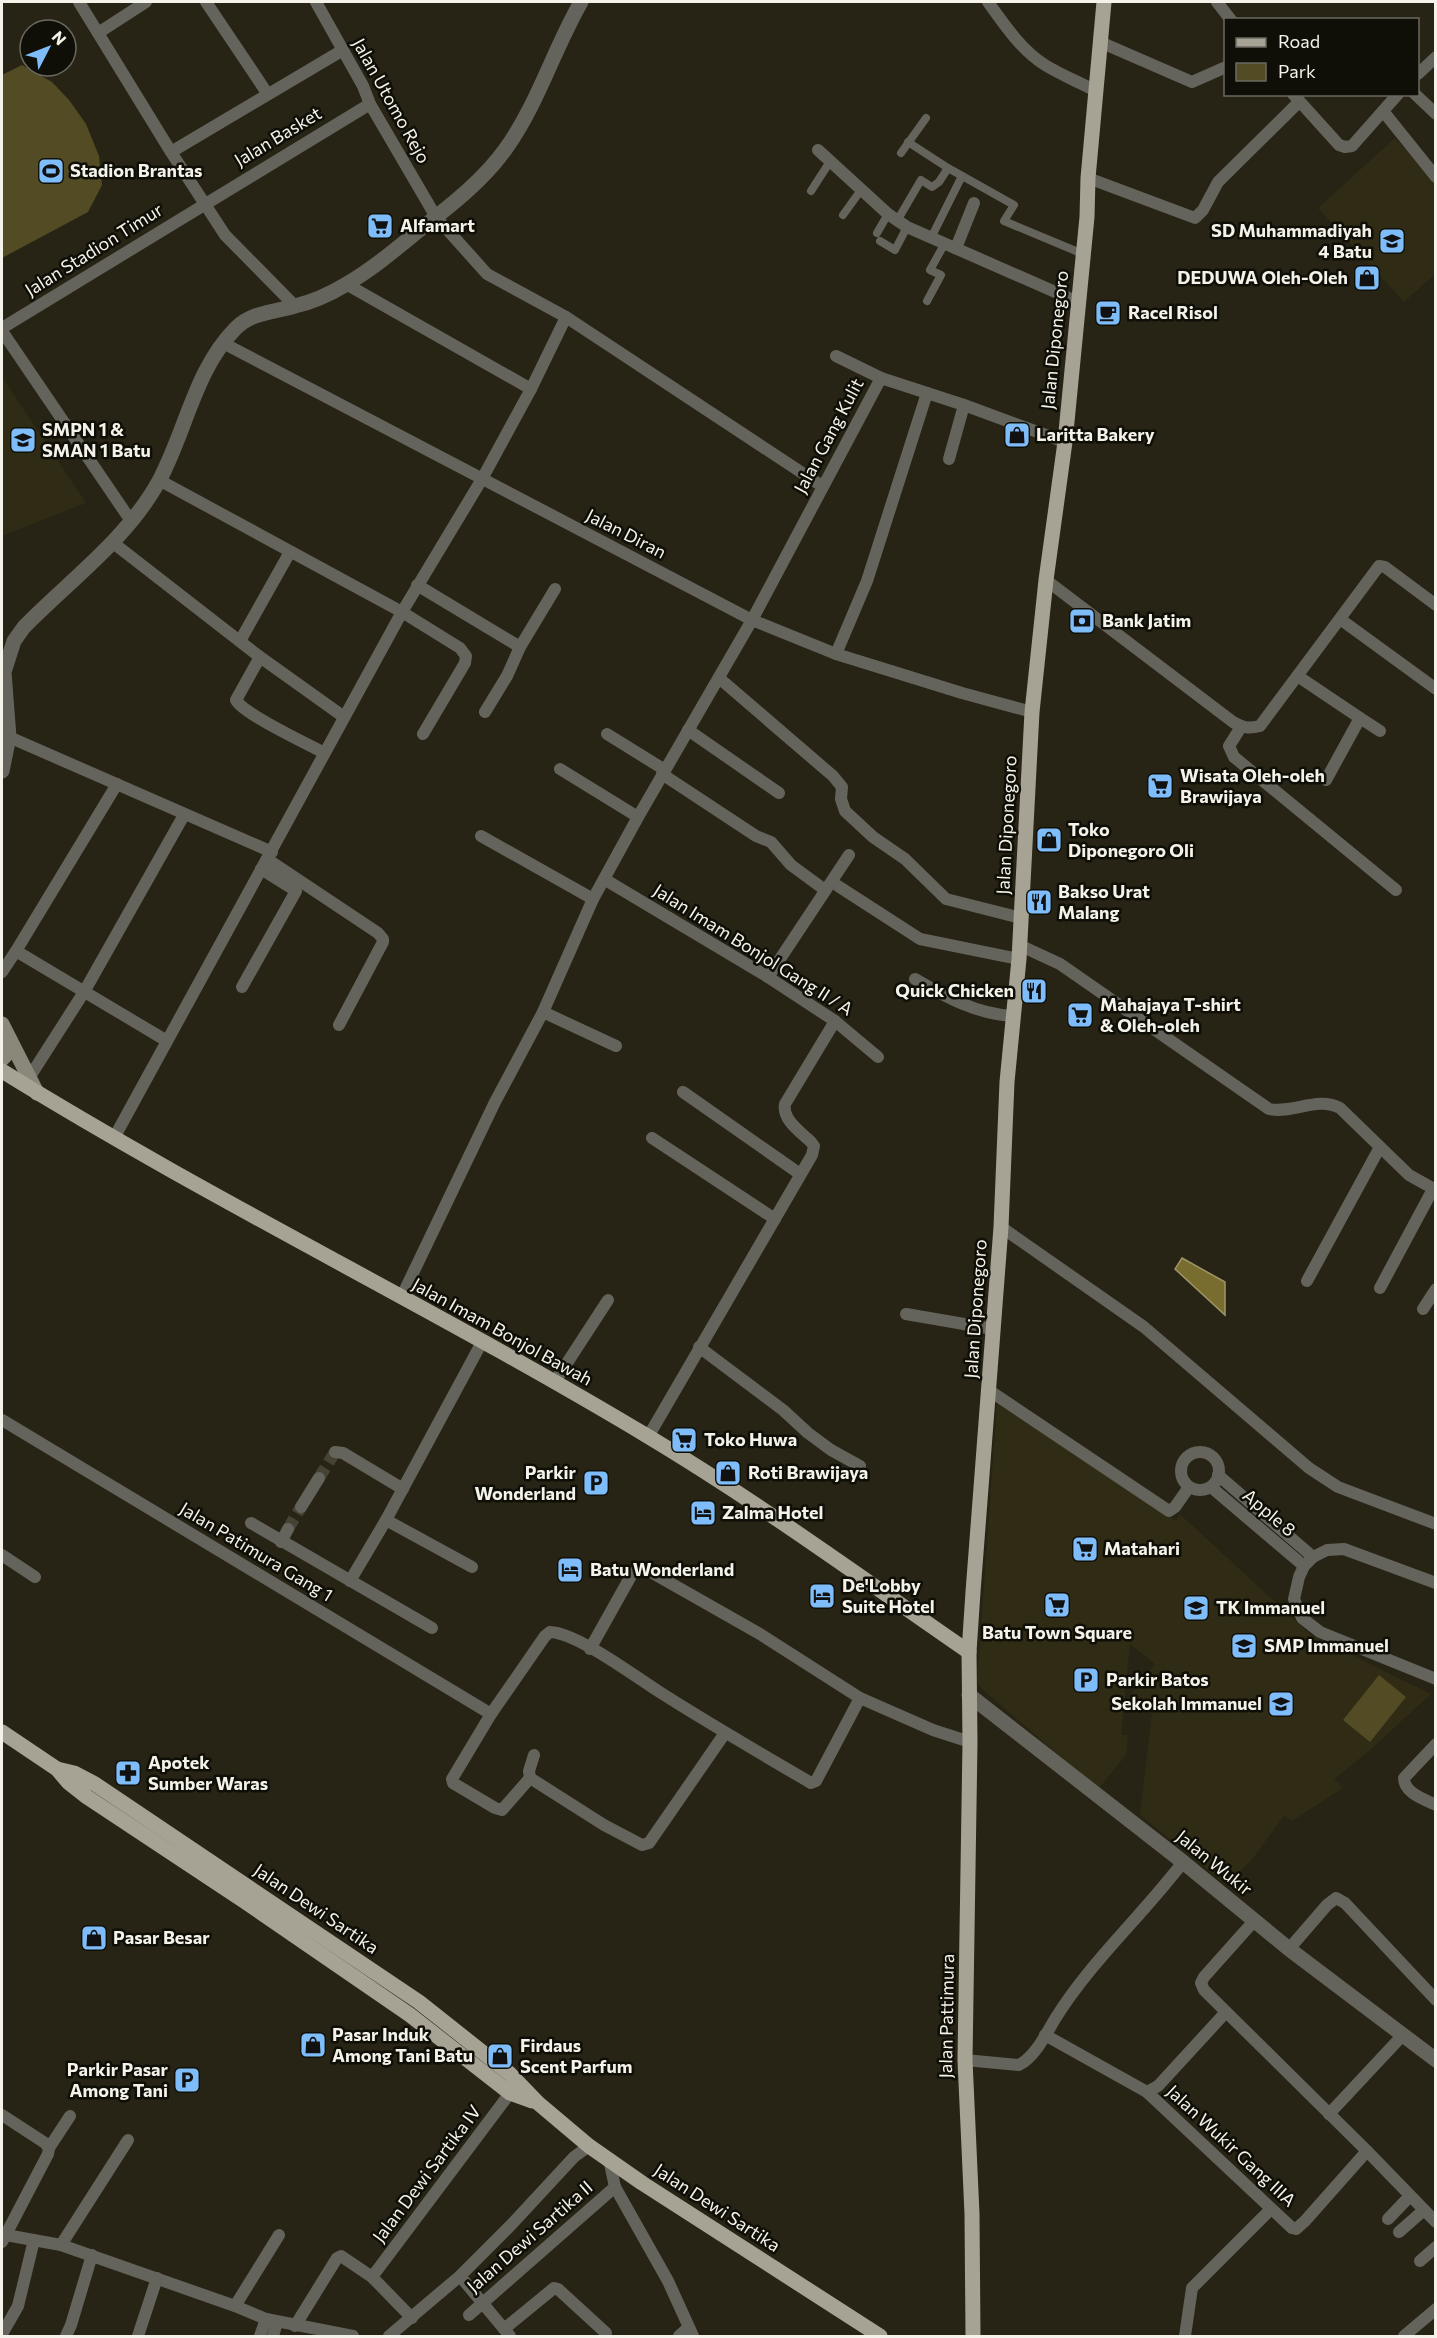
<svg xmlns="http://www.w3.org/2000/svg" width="1437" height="2338" font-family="Commissioner,sans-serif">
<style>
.built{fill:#2f2b15}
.green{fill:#524b24}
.water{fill:#786d2f;stroke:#9e9567;stroke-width:1.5}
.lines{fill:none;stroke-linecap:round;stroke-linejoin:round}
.minor-tunnel{stroke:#464335;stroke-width:12;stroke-dasharray:12 6;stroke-linecap:butt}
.pedestrian{stroke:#65645c;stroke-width:8}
.minor{stroke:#65645c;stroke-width:12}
.tertiary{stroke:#65645c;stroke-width:15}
.secondary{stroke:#8a887b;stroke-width:15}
.primary{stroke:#a6a394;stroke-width:15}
.labels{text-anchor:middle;stroke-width:5;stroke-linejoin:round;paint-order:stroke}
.street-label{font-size:18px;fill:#f5f3e9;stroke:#0f0e07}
.poi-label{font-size:18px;font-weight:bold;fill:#f5f3e9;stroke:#0f0e07;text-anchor:start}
</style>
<rect width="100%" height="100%" fill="#272415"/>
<!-- built -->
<g class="built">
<path d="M1395 138 1435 183V274L1404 302 1318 208Z"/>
<path d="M2 377 86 503 2 536Z"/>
<path d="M997 1403 1176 1521 1180 1514 1311 1635 1431 1694 1369 1751 1334 1779 1343 1788 1292 1821 1284 1816 1253 1858 1227 1885 1140 1815 1152 1712 1130 1696 1155 1664 1130 1644 1121 1735H1128L1126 1755 1098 1789 982 1689 977 1682Z"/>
</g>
<!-- green -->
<g class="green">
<path d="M22 65 52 82 69 100 86 124 99 156 102 185 88 212 2 258V75Z"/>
<path d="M1379 1675 1406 1697 1370 1742 1343 1720Z"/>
</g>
<!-- water -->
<path class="water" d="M1182 1258 1225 1282V1315L1175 1269Z"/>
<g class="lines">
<!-- minor-tunnel -->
<g class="minor-tunnel">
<path d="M319 1478 335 1452"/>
<path d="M288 1529 301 1507"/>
</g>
<!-- pedestrian -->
<g class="pedestrian">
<path d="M908 142 948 168"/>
<path d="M901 153 926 118"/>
<path d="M811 191 831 160"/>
<path d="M843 215 861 190"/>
<path d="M897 221 921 180 932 187 939 182 948 168 1014 205 1004 221 1083 254"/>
<path d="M877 233 888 214"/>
<path d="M931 238 962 176"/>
<path d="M880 241 895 250 907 227"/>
<path d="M927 301 941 275 930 270 945 243"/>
</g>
<!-- minor -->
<g class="minor">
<path d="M79 2 171 152 225 235 295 306"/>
<path d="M206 2 267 93"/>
<path d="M316 2 363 86 370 104 436 217 487 274 566 317 822 486"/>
<path d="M988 2C1004 24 1021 50 1045 65 1061 75 1079 82 1096 91"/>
<path d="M1217 2 1231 20"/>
<path d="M98 33 146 2"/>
<path d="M1100 42 1192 82 1226 67"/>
<path d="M1418 74 1436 57"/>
<path d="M1293 94 1339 145 1345 147 1352 146 1398 94"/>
<path d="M1415 94 1436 114"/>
<path d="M1383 111 1436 177"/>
<path d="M818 150 888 214 907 227 1078 302"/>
<path d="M171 152 343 50"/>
<path d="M1088 178 1195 218 1203 210 1218 182 1299 102"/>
<path d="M956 248 974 203"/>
<path d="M346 284 531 389"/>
<path d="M2 328 370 104"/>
<path d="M2 331 131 521"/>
<path d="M223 343 752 620 836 654 962 693 1032 712"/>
<path d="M836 356 881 378"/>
<path d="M949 459 964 405"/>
<path d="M159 480 402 612 460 648 466 656 465 663 423 734"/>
<path d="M112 542 260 657 344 717"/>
<path d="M1046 580 1233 722C1243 728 1249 729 1260 726L1379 566 1385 567 1436 605"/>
<path d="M417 585 520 647"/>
<path d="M1340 619 1436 689"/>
<path d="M240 641 290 552"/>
<path d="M836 654 867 581 927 393"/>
<path d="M260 657 236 700C243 714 308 744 324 753"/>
<path d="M1299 677 1360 718 1326 780"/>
<path d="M719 678 833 776 842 787 841 799 845 811 873 837 905 859 946 899 1021 918"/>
<path d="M485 712 507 676 520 647 555 589"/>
<path d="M1360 718 1380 731"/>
<path d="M1241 727 1229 746 1234 757 1396 890"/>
<path d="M688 730 779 793"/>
<path d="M607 734 665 770"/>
<path d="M9 737 272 852"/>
<path d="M560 769 638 817"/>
<path d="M662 774 756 836 771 842 791 865 825 890"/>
<path d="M117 784 16 951 167 1041"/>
<path d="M481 836 593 899"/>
<path d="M267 859 378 933 383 939V942L339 1025"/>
<path d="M604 879 768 977 835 1021 878 1057"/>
<path d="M838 886 920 939 1019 959"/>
<path d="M1019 945 1060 964 1269 1109C1293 1114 1317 1096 1340 1108L1409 1175 1436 1190"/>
<path d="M2 972 16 951"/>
<path d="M768 977 849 855"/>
<path d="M915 979C946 997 976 1014 1013 1016"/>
<path d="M242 987 296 891 261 869"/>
<path d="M543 1012 616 1046"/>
<path d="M29 1078 84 992 184 815"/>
<path d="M683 1092 800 1174"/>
<path d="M114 1138 402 612 482 479 531 389 566 317"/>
<path d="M652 1138 775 1219"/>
<path d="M1001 1227 1144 1327 1309 1468 1338 1487 1436 1524"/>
<path d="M1307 1281 1380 1147"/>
<path d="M1380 1288 1433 1189"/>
<path d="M401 1298 495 1102 543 1012 593 899 638 817 752 620 881 378 964 405 1065 442"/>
<path d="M1423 1309 1436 1289"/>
<path d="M906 1314 993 1329"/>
<path d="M699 1347 783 1410 808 1433 831 1450 860 1466"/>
<path d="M554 1383 608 1300"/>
<path d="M990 1391 1169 1511 1175 1507 1189 1487"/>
<path d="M2 1420 491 1714"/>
<path d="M648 1437 812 1155 814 1146 811 1142C801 1132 782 1120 785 1104L835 1021"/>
<path d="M335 1452 343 1453 403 1489"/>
<circle cx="1200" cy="1471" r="19"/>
<path d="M1218 1475 1313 1557"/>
<path d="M1211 1487 1304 1566"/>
<path d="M301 1507 319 1478"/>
<path d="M386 1520 472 1567"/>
<path d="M251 1523 432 1628"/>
<path d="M281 1542 288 1529"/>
<path d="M2 1555 35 1577"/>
<path d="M350 1581 386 1520 482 1342"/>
<path d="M1436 1583 1344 1549 1327 1550 1313 1557 1304 1566 1299 1577 1294 1599 1302 1618 1320 1632 1436 1679"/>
<path d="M590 1649 632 1574 642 1567 760 1634 860 1698 933 1730 970 1742"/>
<path d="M1436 1744 1404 1778C1404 1793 1424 1799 1436 1805"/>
<path d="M534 1755 529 1771 530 1778 604 1825 642 1845 649 1843 725 1733"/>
<path d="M530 1778 502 1810 495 1808 453 1783 452 1779 491 1714 545 1636 550 1632C577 1633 633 1675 658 1691 708 1723 760 1753 811 1783L816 1781 860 1698"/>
<path d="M1254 1921 1204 1977 1201 1983 1204 1990 1367 2151 1436 2222"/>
<path d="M1289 1949 1327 1905 1336 1898 1345 1903 1436 2000"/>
<path d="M1045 2035 1147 2092 1292 2228 1296 2229 1305 2221 1367 2151"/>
<path d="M965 2060 1019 2065C1035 2057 1046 2034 1055 2019 1091 1961 1142 1916 1183 1862"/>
<path d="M1147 2092 1158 2086 1226 2012"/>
<path d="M1329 2114 1402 2036"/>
<path d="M2 2115 45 2143 49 2148 48 2154 2 2242"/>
<path d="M49 2148 70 2116"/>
<path d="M609 2159 615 2187 668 2281 693 2336"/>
<path d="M1388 2219 1410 2196"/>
<path d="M1399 2232 1424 2210"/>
<path d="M6 2235 61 2245 235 2306 266 2319 353 2336"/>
<path d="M61 2245 128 2140"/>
<path d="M1420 2261 1436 2247"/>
<path d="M460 2276 510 2336"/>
<path d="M372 2277 510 2093"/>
<path d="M235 2306 279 2235"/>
<path d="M469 2315 615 2187"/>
<path d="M295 2326 337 2258 341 2256 372 2277 412 2318"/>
<path d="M504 2329 554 2288 558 2289 606 2333"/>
<path d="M2 2334 18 2306 34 2240"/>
<path d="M66 2336 71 2325 92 2255"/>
<path d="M138 2336 157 2278"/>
<path d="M260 2336 266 2319"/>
<path d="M273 2336 277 2322"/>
<path d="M389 2336 460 2276 511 2225 574 2157 589 2146"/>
<path d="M679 2336 688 2328"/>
<path d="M1185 2336 1192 2288 1271 2209"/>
<path d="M1404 2336 1436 2309"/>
</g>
<!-- tertiary -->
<g class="tertiary">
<path d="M2 771 9 737 4 672 14 641 24 627C70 580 127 539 159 481 186 431 195 369 236 328 252 312 275 312 295 306 312 302 330 294 345 285 371 270 395 250 418 231 450 206 484 180 507 147 538 103 554 49 581 2"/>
<path d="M969 1695 1183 1862 1289 1949 1436 2060"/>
</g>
<!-- secondary -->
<g class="secondary">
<path d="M2 1024 37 1093"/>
<path d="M2 1059 9 1052 10 1040"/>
</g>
<!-- primary -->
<g class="primary">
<path d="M2 1071C212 1201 436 1309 649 1437 759 1503 863 1579 969 1652"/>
<path d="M2 1732 57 1769 68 1782 87 1797 244 1901 410 2015 510 2093 532 2101"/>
<path d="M57 1769 74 1773 95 1784 419 2002 510 2074 538 2103 589 2146 642 2183 880 2336"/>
<path d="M973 2336 972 2214 965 2060 970 1742 969 1652 973 1592 1001 1227 1007 1082 1019 959 1032 712 1046 580 1065 442 1087 217 1088 178 1104 2"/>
</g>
</g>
<!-- icons -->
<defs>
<symbol id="stadium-square" viewBox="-11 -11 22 22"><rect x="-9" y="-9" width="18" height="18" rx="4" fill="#7fbdfa" stroke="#0f0e07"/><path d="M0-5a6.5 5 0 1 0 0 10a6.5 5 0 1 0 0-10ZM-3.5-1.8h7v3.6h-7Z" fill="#111"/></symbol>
<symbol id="supermarket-square" viewBox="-11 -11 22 22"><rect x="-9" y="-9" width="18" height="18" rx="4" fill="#7fbdfa" stroke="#0f0e07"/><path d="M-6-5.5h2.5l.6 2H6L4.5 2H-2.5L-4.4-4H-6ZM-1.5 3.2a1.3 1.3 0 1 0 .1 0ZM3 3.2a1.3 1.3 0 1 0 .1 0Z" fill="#111"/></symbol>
<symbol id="school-square" viewBox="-11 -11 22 22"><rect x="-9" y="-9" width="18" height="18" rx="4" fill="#7fbdfa" stroke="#0f0e07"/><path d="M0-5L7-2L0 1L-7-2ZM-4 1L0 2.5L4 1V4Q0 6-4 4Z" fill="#111"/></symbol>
<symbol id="shop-square" viewBox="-11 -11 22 22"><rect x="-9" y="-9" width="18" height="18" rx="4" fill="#7fbdfa" stroke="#0f0e07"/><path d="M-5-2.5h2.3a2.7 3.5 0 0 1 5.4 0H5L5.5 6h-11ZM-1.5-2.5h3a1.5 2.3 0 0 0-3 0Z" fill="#111"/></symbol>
<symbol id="cafe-square" viewBox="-11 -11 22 22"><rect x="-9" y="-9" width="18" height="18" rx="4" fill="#7fbdfa" stroke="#0f0e07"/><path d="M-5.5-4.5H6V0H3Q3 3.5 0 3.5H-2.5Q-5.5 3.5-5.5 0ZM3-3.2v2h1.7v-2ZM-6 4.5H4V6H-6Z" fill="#111"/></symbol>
<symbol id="bank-square" viewBox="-11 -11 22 22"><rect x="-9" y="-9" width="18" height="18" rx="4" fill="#7fbdfa" stroke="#0f0e07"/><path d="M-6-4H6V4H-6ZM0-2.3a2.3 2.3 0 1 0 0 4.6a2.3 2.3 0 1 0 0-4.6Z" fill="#111"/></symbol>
<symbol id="restaurant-square" viewBox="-11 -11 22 22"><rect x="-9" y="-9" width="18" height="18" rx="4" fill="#7fbdfa" stroke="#0f0e07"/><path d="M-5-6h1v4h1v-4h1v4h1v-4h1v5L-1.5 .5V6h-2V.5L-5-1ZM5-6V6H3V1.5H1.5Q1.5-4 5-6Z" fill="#111"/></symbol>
<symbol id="parking-square" viewBox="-11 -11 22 22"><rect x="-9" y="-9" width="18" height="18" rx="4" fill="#7fbdfa" stroke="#0f0e07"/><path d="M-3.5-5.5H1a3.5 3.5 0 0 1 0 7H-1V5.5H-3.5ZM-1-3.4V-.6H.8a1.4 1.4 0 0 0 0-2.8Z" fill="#111"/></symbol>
<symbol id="hotel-square" viewBox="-11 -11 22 22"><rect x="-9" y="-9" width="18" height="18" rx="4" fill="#7fbdfa" stroke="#0f0e07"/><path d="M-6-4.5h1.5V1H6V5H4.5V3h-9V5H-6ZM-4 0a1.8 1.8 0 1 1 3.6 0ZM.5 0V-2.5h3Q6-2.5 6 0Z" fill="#111"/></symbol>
<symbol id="pharmacy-square" viewBox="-11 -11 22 22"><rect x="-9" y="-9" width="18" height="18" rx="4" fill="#7fbdfa" stroke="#0f0e07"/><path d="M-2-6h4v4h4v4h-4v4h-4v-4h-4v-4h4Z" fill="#111"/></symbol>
</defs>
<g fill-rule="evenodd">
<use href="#stadium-square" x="36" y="156" width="30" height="30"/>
<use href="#supermarket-square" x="365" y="211" width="30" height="30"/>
<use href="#school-square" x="1377" y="226" width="30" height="30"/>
<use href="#shop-square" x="1352" y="263" width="30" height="30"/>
<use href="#cafe-square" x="1093" y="298" width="30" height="30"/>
<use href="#shop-square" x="1002" y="420" width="30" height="30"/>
<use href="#school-square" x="8" y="425" width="30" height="30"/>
<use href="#bank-square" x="1067" y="606" width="30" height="30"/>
<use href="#supermarket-square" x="1145" y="771" width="30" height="30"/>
<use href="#shop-square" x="1034" y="825" width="30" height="30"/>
<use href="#restaurant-square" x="1024" y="887" width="30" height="30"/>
<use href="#restaurant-square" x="1019" y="976" width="30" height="30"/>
<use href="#supermarket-square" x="1065" y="1000" width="30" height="30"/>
<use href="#supermarket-square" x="669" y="1425" width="30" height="30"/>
<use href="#shop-square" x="713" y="1458" width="30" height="30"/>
<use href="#parking-square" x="581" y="1468" width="30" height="30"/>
<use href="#hotel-square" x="688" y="1498" width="30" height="30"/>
<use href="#supermarket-square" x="1070" y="1534" width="30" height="30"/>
<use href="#hotel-square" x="555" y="1555" width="30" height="30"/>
<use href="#hotel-square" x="807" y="1581" width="30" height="30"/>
<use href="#supermarket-square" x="1042" y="1590" width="30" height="30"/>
<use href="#school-square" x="1181" y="1593" width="30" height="30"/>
<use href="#school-square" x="1229" y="1631" width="30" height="30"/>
<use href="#parking-square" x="1071" y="1665" width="30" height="30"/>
<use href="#school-square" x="1266" y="1689" width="30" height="30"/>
<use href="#pharmacy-square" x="113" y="1758" width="30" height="30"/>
<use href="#shop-square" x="79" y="1923" width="30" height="30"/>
<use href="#shop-square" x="298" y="2030" width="30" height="30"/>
<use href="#shop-square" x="485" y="2041" width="30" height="30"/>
<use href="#parking-square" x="172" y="2065" width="30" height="30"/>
</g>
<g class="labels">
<!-- street labels -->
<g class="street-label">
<text transform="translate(391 101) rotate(61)" y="6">Jalan Utomo Rejo</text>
<text transform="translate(278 137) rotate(-31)" y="6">Jalan Basket</text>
<text transform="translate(94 250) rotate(-32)" y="6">Jalan Stadion Timur</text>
<text transform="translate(1055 340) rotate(-84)" y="6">Jalan Diponegoro</text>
<text transform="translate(829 436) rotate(-62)" y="6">Jalan Gang Kulit</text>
<text transform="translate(626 534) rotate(27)" y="6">Jalan Diran</text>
<text transform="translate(1007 825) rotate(-87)" y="6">Jalan Diponegoro</text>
<text transform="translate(753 950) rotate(32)" y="6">Jalan Imam Bonjol Gang II / A</text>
<text transform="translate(976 1309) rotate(-86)" y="6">Jalan Diponegoro</text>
<text transform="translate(502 1332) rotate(29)" y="6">Jalan Imam Bonjol Bawah</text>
<text transform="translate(1269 1513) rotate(40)" y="6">Apple 8</text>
<text transform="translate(256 1552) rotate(31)" y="6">Jalan Patimura Gang 1</text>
<text transform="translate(1214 1863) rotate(39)" y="6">Jalan Wukir</text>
<text transform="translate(316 1909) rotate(34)" y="6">Jalan Dewi Sartika</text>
<text transform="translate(947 2016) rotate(-89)" y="6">Jalan Pattimura</text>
<text transform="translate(1231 2146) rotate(43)" y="6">Jalan Wukir Gang IIIA</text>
<text transform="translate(427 2174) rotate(-53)" y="6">Jalan Dewi Sartika IV</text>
<text transform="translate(717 2208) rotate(33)" y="6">Jalan Dewi Sartika</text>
<text transform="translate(530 2237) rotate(-41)" y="6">Jalan Dewi Sartika II</text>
</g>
<!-- poi labels -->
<g class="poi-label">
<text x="70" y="177">Stadion Brantas</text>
<text x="400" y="232">Alfamart</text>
<text x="1372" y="237" text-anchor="end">SD Muhammadiyah<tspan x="1372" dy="21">4 Batu</tspan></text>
<text x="1348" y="284" text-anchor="end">DEDUWA Oleh-Oleh</text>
<text x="1128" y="319">Racel Risol</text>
<text x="42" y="436">SMPN 1 &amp;<tspan x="42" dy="21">SMAN 1 Batu</tspan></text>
<text x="1036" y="441">Laritta Bakery</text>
<text x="1102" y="627">Bank Jatim</text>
<text x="1180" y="782">Wisata Oleh-oleh<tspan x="1180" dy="21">Brawijaya</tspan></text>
<text x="1068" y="836">Toko<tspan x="1068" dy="21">Diponegoro Oli</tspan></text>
<text x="1058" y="898">Bakso Urat<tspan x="1058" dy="21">Malang</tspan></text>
<text x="1014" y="997" text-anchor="end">Quick Chicken</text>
<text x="1100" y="1011">Mahajaya T-shirt<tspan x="1100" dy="21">&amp; Oleh-oleh</tspan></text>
<text x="704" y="1446">Toko Huwa</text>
<text x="576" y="1479" text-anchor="end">Parkir<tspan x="576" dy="21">Wonderland</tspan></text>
<text x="748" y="1479">Roti Brawijaya</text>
<text x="722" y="1519">Zalma Hotel</text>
<text x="1104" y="1555">Matahari</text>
<text x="590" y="1576">Batu Wonderland</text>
<text x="842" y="1592">De'Lobby<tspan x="842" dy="21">Suite Hotel</tspan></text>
<text x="1216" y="1614">TK Immanuel</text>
<text x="1057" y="1639" text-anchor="middle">Batu Town Square</text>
<text x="1264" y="1652">SMP Immanuel</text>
<text x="1106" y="1686">Parkir Batos</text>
<text x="1262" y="1710" text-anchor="end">Sekolah Immanuel</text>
<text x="148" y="1769">Apotek<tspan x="148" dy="21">Sumber Waras</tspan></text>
<text x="113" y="1944">Pasar Besar</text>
<text x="332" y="2041">Pasar Induk<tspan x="332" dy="21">Among Tani Batu</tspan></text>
<text x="520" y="2052">Firdaus<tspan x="520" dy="21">Scent Parfum</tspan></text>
<text x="168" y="2076" text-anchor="end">Parkir Pasar<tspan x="168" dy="21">Among Tani</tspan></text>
</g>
</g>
<!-- border -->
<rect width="1437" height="2338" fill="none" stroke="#f5f3e9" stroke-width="6"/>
<!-- legend -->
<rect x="1224" y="18" width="195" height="78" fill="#0f0e07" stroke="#6b6a61" stroke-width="1.5"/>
<rect x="1236" y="38" width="30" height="9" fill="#a6a394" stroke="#6b6a61" stroke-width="1.5"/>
<text x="1278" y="48" font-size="18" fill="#f5f3e9">Road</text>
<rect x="1236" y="63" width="30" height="18" fill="#524b24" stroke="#6b6a61" stroke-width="1.5"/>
<text x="1278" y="78" font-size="18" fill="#f5f3e9">Park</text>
<!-- north arrow -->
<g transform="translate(48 48) rotate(48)"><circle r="28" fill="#0f0e07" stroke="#6b6a61" stroke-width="1.5"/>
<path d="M0-4.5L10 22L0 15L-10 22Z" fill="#7fbdfa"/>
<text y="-9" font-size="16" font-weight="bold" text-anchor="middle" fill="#f5f3e9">N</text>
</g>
</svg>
